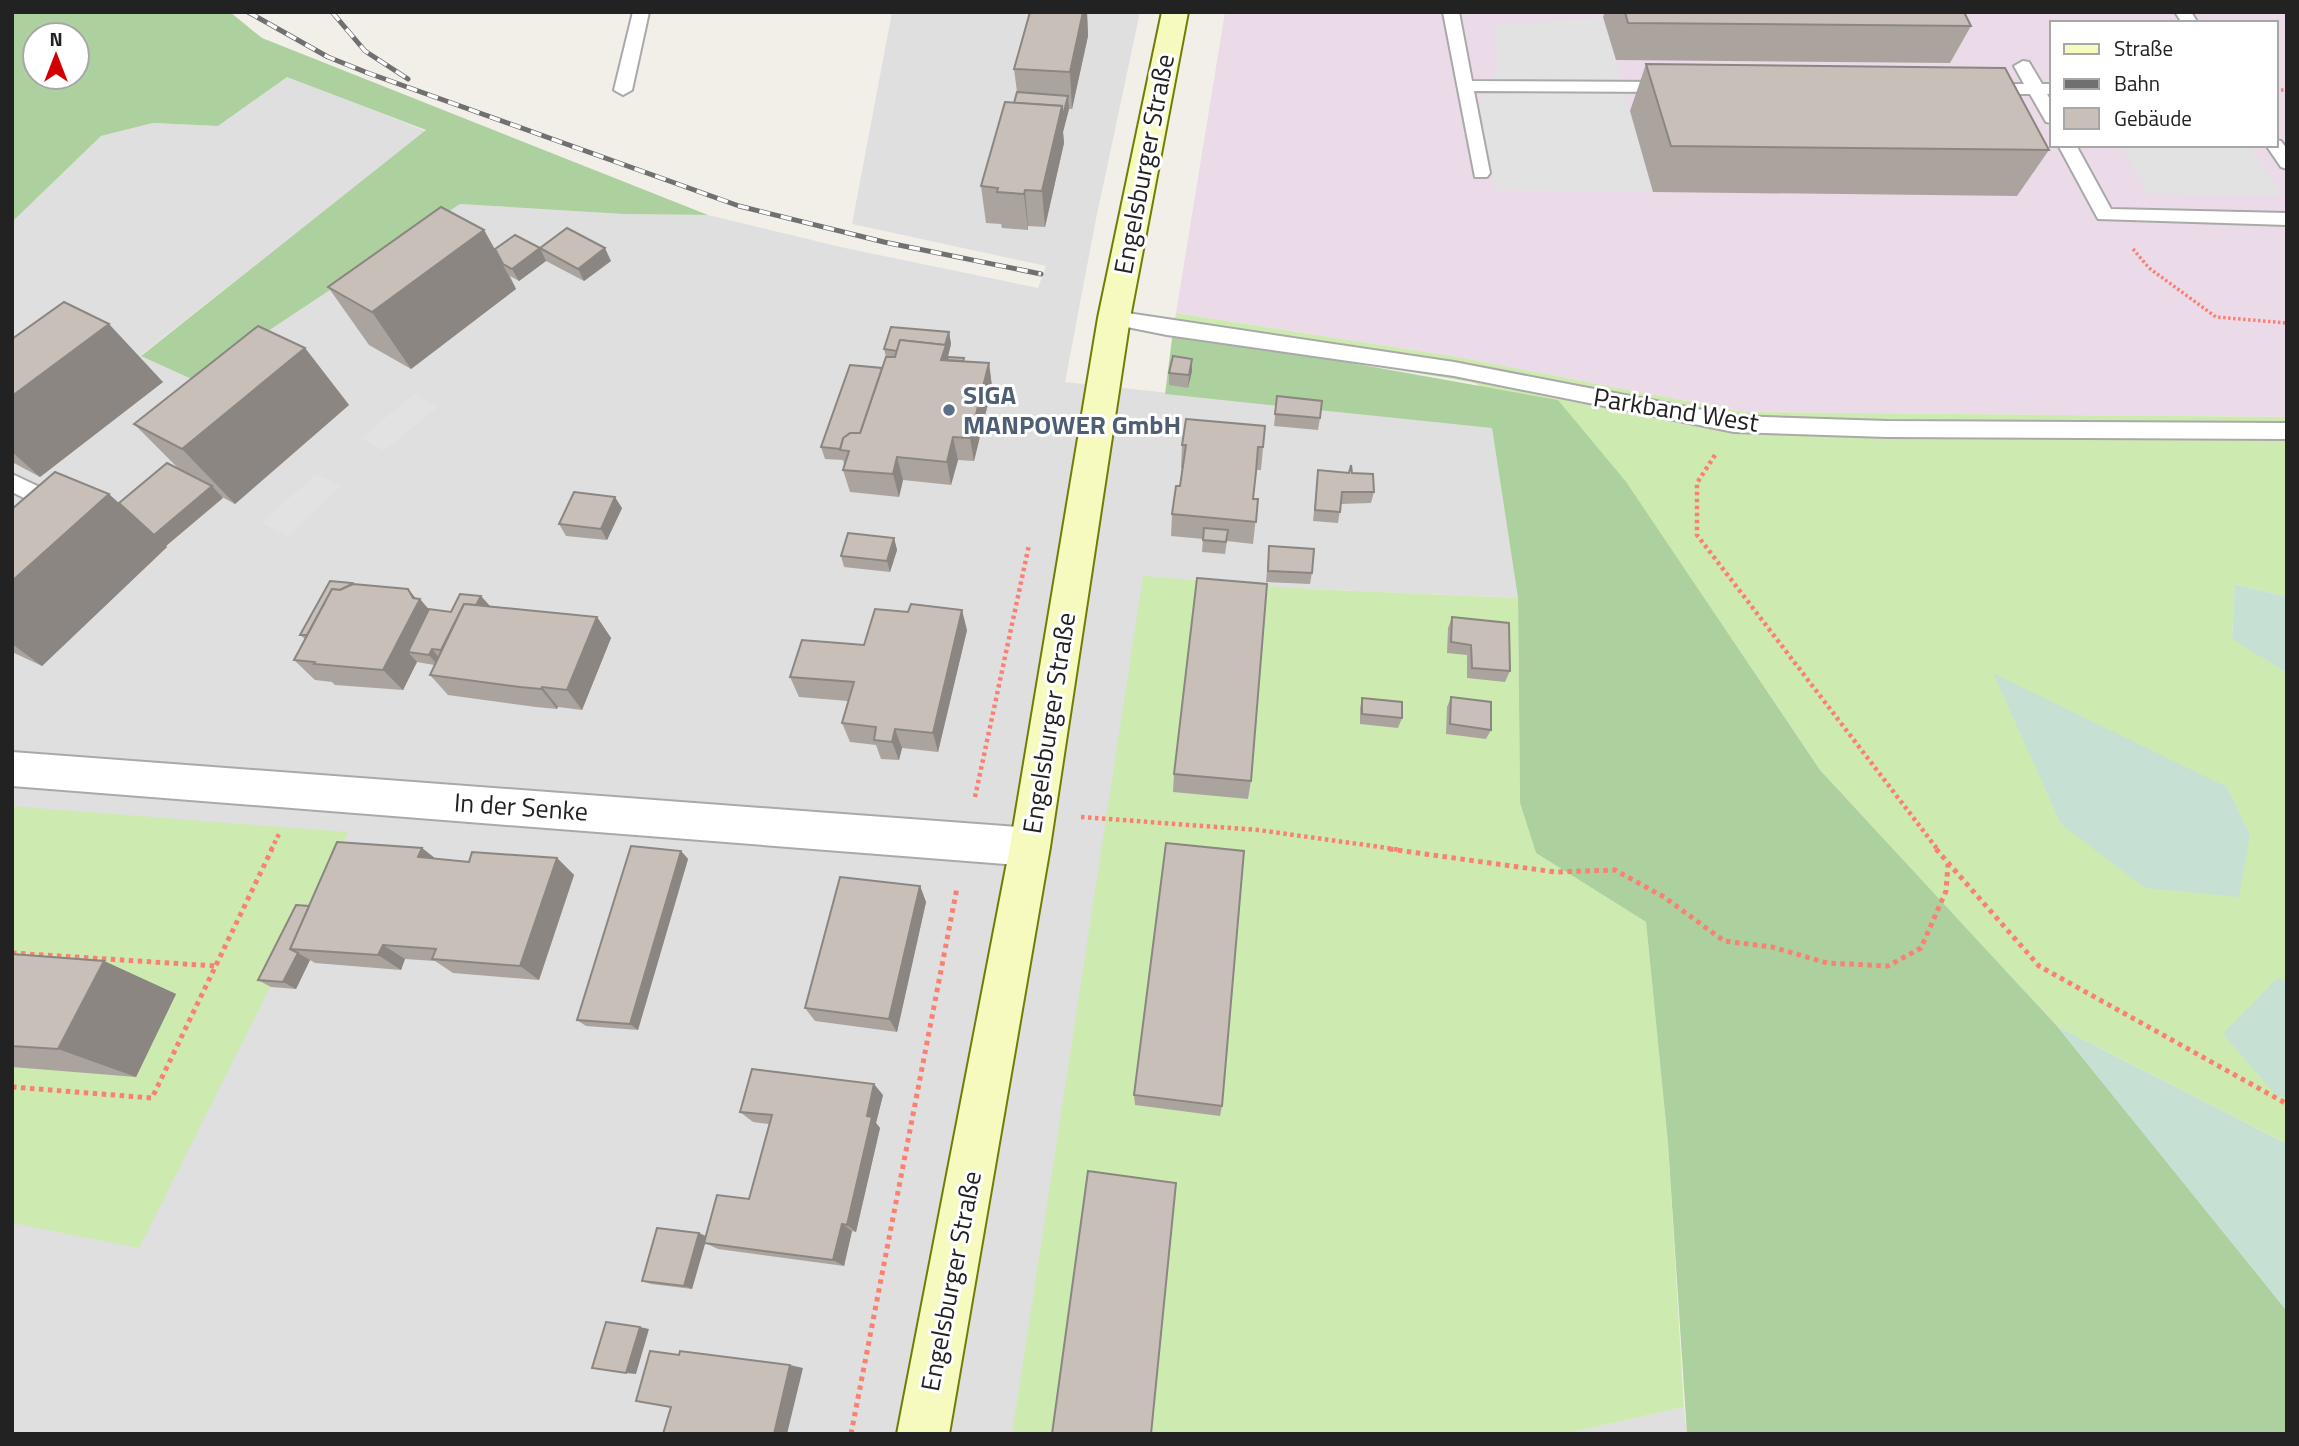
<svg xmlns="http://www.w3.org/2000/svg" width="2299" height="1446" font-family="'Titillium Web',sans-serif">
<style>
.residential{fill:#e0dfdf}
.industrial{fill:#ebdbe8;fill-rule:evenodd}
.grass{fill:#cdebb0}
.forest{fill:#add19e;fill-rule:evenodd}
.wetland{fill:#c6e0d4}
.parking{fill:#e2e2e2}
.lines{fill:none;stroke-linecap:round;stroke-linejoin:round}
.lane-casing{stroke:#a9a9a9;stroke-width:4}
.street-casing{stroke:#a9a9a9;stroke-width:4}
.secondary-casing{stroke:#707d05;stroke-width:4}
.path-far2{stroke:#fa8072;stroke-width:3.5;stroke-dasharray:2.5 2.5;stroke-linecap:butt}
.path-far1{stroke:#fa8072;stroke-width:4.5;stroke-dasharray:3.5 3.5;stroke-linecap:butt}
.path{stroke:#fa8072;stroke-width:5;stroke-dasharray:4.5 4.5;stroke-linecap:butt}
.lane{fill:#fff;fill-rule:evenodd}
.street{fill:#fff;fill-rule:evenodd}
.secondary{fill:#f7fabf;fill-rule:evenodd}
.rail-casing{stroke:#707070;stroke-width:5}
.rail{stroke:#fff;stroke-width:3.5;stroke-dasharray:11;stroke-linecap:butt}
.wall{fill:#aba49e}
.shaded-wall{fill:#8b8681}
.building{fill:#c7bfb8;stroke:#8b8681;stroke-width:2}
.service-dot{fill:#5c6f8a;stroke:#fff;stroke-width:2.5}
.labels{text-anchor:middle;stroke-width:6;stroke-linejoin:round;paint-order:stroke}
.street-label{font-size:26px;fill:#222;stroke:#fff}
.service-label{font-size:26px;font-weight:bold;fill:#4e5e75;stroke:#fff;text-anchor:start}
</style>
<rect width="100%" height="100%" fill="#f2efe9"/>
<!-- residential -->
<g class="residential">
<path d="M892 12H1140L1096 219 1065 382 1492 427 1518 598 1309 589 1231 1434H12V222L101 136 153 123 218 126 287 76 426 131 141 355 194 379 460 204 623 214 708 215 845 248 1038 288 1046 266 852 224Z"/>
<path d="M1684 1407 1687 1434H1564Z"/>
</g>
<!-- industrial -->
<path class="industrial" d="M1225 12H2287V417L1744 412 1452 356 1176 313ZM2052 23H2276V145H2052Z"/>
<!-- grass -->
<g class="grass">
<path d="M1176 313 1452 356 1744 412 2287 417V597L2235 584 2232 638 2287 673V1144L2057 1026 1820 770 1627 483 1475 383 1173 331Z"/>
<path d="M1143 576 1309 589 1518 598 1520 803 1536 853 1646 922 1668 1144 1684 1407 1564 1434H1012Z"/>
<path d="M12 806 348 832 139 1248 12 1223Z"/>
</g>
<!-- forest -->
<g class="forest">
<path d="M12 12H230L262 38 708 215 623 214 460 204 194 380 141 356 426 130 287 77 218 126 153 123 101 136 12 222ZM35 35H77V77H35Z"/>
<path d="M1173 331 1558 400 1627 483 1820 770 2057 1026 2287 1311V1434H1687L1668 1144 1646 922 1536 853 1520 803 1518 598 1492 428 1165 394Z"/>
</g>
<!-- wetland -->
<g class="wetland">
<path d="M2235 584 2287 597V673L2232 639Z"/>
<path d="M1993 673 2227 787 2250 835 2239 897 2145 888 2061 824Z"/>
<path d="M2276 979H2287V1099L2276 1095 2223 1034Z"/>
<path d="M2057 1026 2287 1144V1311Z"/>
</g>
<!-- parking -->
<g class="parking">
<path d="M1603 17 1653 192 1495 190 1477 110 1498 66 1493 26Z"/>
<path d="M2121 145H2249L2283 196 2149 194Z"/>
<path d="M414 394 438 407 384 451 361 438Z"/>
<path d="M316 474 342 486 288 536 261 523Z"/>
</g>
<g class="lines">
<defs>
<g id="lane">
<path d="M633 12H649L632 90 623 95 614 90Z"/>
<path d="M1443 12H1459L1472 81 1671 82 1680 87 1671 92 1474 91 1490 173 1487 177H1475Z"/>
<path d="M2175 12H2191L2198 23H2182Z"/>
<path d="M2023 61 2029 62 2042 84H2052V94H2047L2052 103V123L2046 122 2030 94H1984L1975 89 1984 84H2024L2014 66Z"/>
<path d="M2276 140 2281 141 2287 149V169L2281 167 2266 145H2276Z"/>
<path d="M2058 145H2076L2111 209 2287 213V225L2098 219Z"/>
<path d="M1114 311 1454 362 1734 416 1887 421 2287 423V439L1887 437 1734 432 1454 376 1167 335 1107 323 1104 318 1107 313Z"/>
<path d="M12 474 48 491 51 497 48 503 40 506 12 492Z"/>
</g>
<path id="street" d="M12 752 1030 828 1044 834 1050 847 1044 860 1030 866 12 786Z"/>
<path id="secondary" d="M1162 12H1188L1130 318 1050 847 949 1434H897L1010 847 1098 318Z"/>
</defs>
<!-- lane casing -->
<use href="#lane" class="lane-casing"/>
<!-- street casing -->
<use href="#street" class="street-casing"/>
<!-- secondary casing -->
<use href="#secondary" class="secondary-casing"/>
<!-- path-far2 -->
<g class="path-far2">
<path d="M2276 90H2287"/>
<path d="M2133 249 2149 268 2216 317 2287 323"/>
</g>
<!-- path-far1 -->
<g class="path-far1">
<path d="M1715 455 1697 483V535L1938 850"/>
<path d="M975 797 1029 545"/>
<path d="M1081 817 1258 830 1402 850"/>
<path d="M271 850 279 834"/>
</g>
<!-- path -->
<g class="path">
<path d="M1389 849 1555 872 1615 870 1664 897 1724 941 1772 947 1827 963 1888 966 1921 948 1946 891 1948 864"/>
<path d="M1936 849 2039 966 2287 1104"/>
<path d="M12 953 216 966"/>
<path d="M12 1087 152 1098 272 849"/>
<path d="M851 1434 957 888"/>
</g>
<!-- lane -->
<use href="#lane" class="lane"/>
<!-- street -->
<use href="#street" class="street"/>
<!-- secondary -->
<use href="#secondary" class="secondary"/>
<defs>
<g id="rail">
<path d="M248 12 328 57 368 73 739 206 884 242 1041 274"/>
<path d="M332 12 365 51 408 79"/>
</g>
</defs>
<!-- rail casing -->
<use href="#rail" class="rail-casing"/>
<!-- rail -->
<use href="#rail" class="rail"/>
</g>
<!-- wall -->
<g class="wall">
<path d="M1030 12H1087L1088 36 1072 109H1069L1063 132 1064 143 1045 227 1028 226V230L1002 228 1001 224 986 223 981 186 1014 103 1017 92 1014 69Z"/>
<path d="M1605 12H1964L1971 26 1950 63 1616 60 1603 17Z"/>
<path d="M1646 64 2049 150 2017 196 1653 192 1630 111Z"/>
<path d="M484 230 495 249 540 248 611 261 584 281 546 261 519 281 510 276 516 289 411 369 369 345 328 287Z"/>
<path d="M949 332 951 344 948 357 964 358 965 362 989 363 992 387 974 461 958 460 951 485 903 480 899 497 850 492 843 470 844 464 843 460 825 459 821 447 882 368 886 357 884 349Z"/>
<path d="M12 339 163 382 40 477 12 462Z"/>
<path d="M305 348 349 405 235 504 222 497 166 546 167 547 42 666 12 652V509L119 503 178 468 134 424Z"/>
<path d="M1192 359V371L1188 388 1169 385V373Z"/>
<path d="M1277 396 1320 418 1318 430 1274 426Z"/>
<path d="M1265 426 1261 470H1256L1253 499H1258L1253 544 1227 541 1225 554 1202 552 1203 539 1171 536 1172 514 1180 486 1182 468H1181L1182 445Z"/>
<path d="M1318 470 1352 473 1374 492 1371 503 1341 504 1338 523 1313 521Z"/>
<path d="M622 508 607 540 566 536 559 524Z"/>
<path d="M894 538 897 550 890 572 844 567 841 556Z"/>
<path d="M1269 546 1312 573 1310 584 1266 582Z"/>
<path d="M353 584 416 599 429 609 451 612 490 606 597 617 611 638 582 710 558 707 557 709 536 707 448 695 430 675 434 665 417 662 403 690 335 685 332 682 315 680 294 660 305 639 300 635Z"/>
<path d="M1452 617 1510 671 1505 682 1467 678V655L1447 653 1448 628Z"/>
<path d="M967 630 938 752 902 748 899 760 881 759 876 745 850 742 842 723 848 701 799 697 790 677 864 645Z"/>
<path d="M1451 697 1491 730 1486 739 1446 734 1447 707Z"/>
<path d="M1362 698 1402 718 1398 728 1360 724V708Z"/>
<path d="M1174 774 1251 781 1248 799 1173 792Z"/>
<path d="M422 848 436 859 469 862 557 858 574 875 539 980 453 973 435 961 405 959 401 970 315 963 310 960 296 989 271 987 258 980 309 906Z"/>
<path d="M681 851 688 859 638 1030 586 1026 577 1020Z"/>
<path d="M920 886 926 902 897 1032 815 1021 805 1008Z"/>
<path d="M12 954 104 961 176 994 136 1077 12 1067Z"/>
<path d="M883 1095 876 1123 880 1128 856 1232 852 1231 844 1266 718 1249 705 1243 692 1289 651 1284 642 1281 699 1233 706 1236 749 1199 769 1124 753 1122 740 1112Z"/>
<path d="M1134 1095 1222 1106 1220 1116 1135 1105Z"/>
</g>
<!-- shaded-wall -->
<g class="shaded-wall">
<path d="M1083 12H1087L1088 36 1072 109 1070 72Z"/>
<path d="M1068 96 1069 109 1063 132 1064 143 1045 227 1042 191 1062 106Z"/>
<path d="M1025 190 1028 226V230L1024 194Z"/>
<path d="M484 230 516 289 411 369 372 312Z"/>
<path d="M540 248 546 261 519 281 512 269Z"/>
<path d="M605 248 611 261 584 281 578 269Z"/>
<path d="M109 324 163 382 40 477 12 452V396Z"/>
<path d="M949 332 951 344 948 356 950 369 941 360Z"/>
<path d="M305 348 349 405 235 504 182 449Z"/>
<path d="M1192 359V371L1188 388 1189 375Z"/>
<path d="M989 363 992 387 974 461 970 438Z"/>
<path d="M953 437 958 460 951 485 947 462Z"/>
<path d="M897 457 903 480 899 497 893 474Z"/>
<path d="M212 486 223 498 166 546 167 547 42 666 12 644V581L109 494 154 535Z"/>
<path d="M615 497 622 508 607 540 601 529Z"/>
<path d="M894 538 897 550 890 572 887 561Z"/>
<path d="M408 589 419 602 420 599 438 620 408 652 417 662 403 690 383 670 413 598Z"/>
<path d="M481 596 490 606 454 652Z"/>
<path d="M962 610 967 630 938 752 933 733Z"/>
<path d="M597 617 611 638 582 710 567 690Z"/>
<path d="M432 649 441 660 438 666 429 655Z"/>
<path d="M542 687 558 707 557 709 541 689Z"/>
<path d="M895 729 902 748 899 760 892 742Z"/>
<path d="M422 848 442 864 418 857Z"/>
<path d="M681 851 688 859 638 1030 630 1024Z"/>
<path d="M557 858 574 875 539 980 520 966Z"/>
<path d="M920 886 926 902 897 1032 889 1019Z"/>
<path d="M383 945 405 959 401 970 378 955Z"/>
<path d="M298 953 310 960 296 989 283 982Z"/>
<path d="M104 961 176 994 136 1077 58 1049Z"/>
<path d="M874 1084 883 1095 876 1123 880 1128 856 1232 847 1225 867 1116Z"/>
<path d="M842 1224 852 1231 844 1266 833 1260Z"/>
<path d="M699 1233 707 1237 692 1289 684 1286Z"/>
<path d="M640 1327 649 1329 636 1374 626 1373Z"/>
<path d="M790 1365 803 1368 787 1434H774Z"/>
</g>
<!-- building -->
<g class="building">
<path d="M1030 12H1083L1070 72 1014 69Z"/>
<path d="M1625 12H1964L1971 26 1628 23Z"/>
<path d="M1646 64 2005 68 2049 150 1671 146Z"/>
<path d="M1017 92 1068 96 1062 119V106L1014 103Z"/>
<path d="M1005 102 1062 106 1042 191 1025 190 1024 194 997 192 998 188 981 186Z"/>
<path d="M441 207 484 230 372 312 328 287Z"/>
<path d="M567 228 605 248 578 269 540 248 512 269 503 264 495 249 515 235 540 248Z"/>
<path d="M64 302 109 324 12 396V339Z"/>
<path d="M258 326 305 348 182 449 134 424Z"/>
<path d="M891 327 949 332 945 345 900 340 897 351 884 349Z"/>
<path d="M900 340 946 345 941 360 989 363 970 438 953 437 947 462 897 457 893 474 843 470 849 451 840 450 843 438 850 433H860L886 357H895Z"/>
<path d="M1173 356 1192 359 1189 375 1169 373Z"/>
<path d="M948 357 964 358 963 361 947 360Z"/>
<path d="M850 365 882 368 860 433H850L843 438 840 449 821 447Z"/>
<path d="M1277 396 1322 401 1320 418 1275 414Z"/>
<path d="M1186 419 1265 426 1263 447H1258L1256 472 1253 499H1258L1256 522 1172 514 1176 486H1180L1186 445H1182Z"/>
<path d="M167 463 212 486 154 535 119 503Z"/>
<path d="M1351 465 1352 473 1373 474 1374 492H1342L1340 512 1315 510 1318 470 1349 473Z"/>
<path d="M55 472 109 494 12 581V509Z"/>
<path d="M574 492 615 497 601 529 559 524Z"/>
<path d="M1204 528 1228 530 1226 542 1203 540Z"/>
<path d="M848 533 894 538 887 561 841 556Z"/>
<path d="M1269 546 1314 549 1312 573 1268 571Z"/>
<path d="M1197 578 1267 584 1251 781 1174 774Z"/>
<path d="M330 581 352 583 350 585 340 590 332 589 307 635H300Z"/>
<path d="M353 584 408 589 413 598 420 599 383 670 314 664 315 662 294 660 332 589 340 590Z"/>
<path d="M460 594 481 596 476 605 464 604 441 650 432 649 429 655 408 652 429 609 451 612Z"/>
<path d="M464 604 597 617 567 690 542 687 541 689 520 687 430 675Z"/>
<path d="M911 604 962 610 933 733 895 729 892 742 874 740 876 727 842 723 854 682 790 677 802 640 864 645 875 609 908 612Z"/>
<path d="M1452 617 1509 623 1510 671 1472 668 1471 645 1451 642Z"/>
<path d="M1451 697 1491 702V730L1450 724Z"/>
<path d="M1362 698 1402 702V718L1362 714Z"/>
<path d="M337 842 422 848 418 857 469 862 472 852 557 858 520 966 432 959 436 949 383 945 378 955 290 949Z"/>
<path d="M1166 843 1244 851 1222 1106 1134 1095Z"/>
<path d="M631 846 681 851 630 1024 577 1020Z"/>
<path d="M840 877 920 886 889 1019 805 1008Z"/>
<path d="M296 905 309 906 290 949 298 953 283 982 258 980Z"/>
<path d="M12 954 104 961 58 1049 12 1046Z"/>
<path d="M752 1069 874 1084 867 1116 872 1117 847 1225 842 1224 833 1260 704 1243 717 1195 749 1199 772 1115 740 1112Z"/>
<path d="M1088 1171 1176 1183 1151 1434H1052Z"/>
<path d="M657 1228 699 1233 684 1286 642 1281Z"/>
<path d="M606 1322 640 1327 626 1373 592 1368Z"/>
<path d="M650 1351 679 1355 680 1351 790 1365 774 1434H663L671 1407 636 1401Z"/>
</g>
<!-- markers -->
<circle class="service-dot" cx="949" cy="410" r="7"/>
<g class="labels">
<!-- street labels -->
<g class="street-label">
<text transform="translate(1144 164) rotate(-79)" y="9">Engelsburger Straße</text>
<text transform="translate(1676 410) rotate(9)" y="9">Parkband West</text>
<text transform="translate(1049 723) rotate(-81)" y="9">Engelsburger Straße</text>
<text transform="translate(521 807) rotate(4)" y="9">In der Senke</text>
<text transform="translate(951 1281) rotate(-79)" y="9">Engelsburger Straße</text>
</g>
<!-- service labels -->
<g class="service-label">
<text x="963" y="404">SIGA<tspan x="963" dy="30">MANPOWER GmbH</tspan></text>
</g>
</g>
<!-- border -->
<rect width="2299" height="1446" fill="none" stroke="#222222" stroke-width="28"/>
<!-- legend -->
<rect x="2050" y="21" width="228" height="126" fill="#ffffff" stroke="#a7a7a7" stroke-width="2"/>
<rect x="2064" y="44" width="35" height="10" fill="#f7fabf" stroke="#a7a7a7" stroke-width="2"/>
<text x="2114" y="56" font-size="21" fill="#222222">Straße</text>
<rect x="2064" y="79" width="35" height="10" fill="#707070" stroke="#a7a7a7" stroke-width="2"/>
<text x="2114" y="91" font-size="21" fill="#222222">Bahn</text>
<rect x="2064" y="108" width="35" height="21" fill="#c7bfb8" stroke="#a7a7a7" stroke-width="2"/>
<text x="2114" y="126" font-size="21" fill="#222222">Gebäude</text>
<!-- north arrow -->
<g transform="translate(56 56)"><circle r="33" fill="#ffffff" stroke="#a7a7a7" stroke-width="2"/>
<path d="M0-5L12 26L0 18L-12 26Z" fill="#d40000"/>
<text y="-10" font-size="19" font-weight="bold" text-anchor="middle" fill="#222222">N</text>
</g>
</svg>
